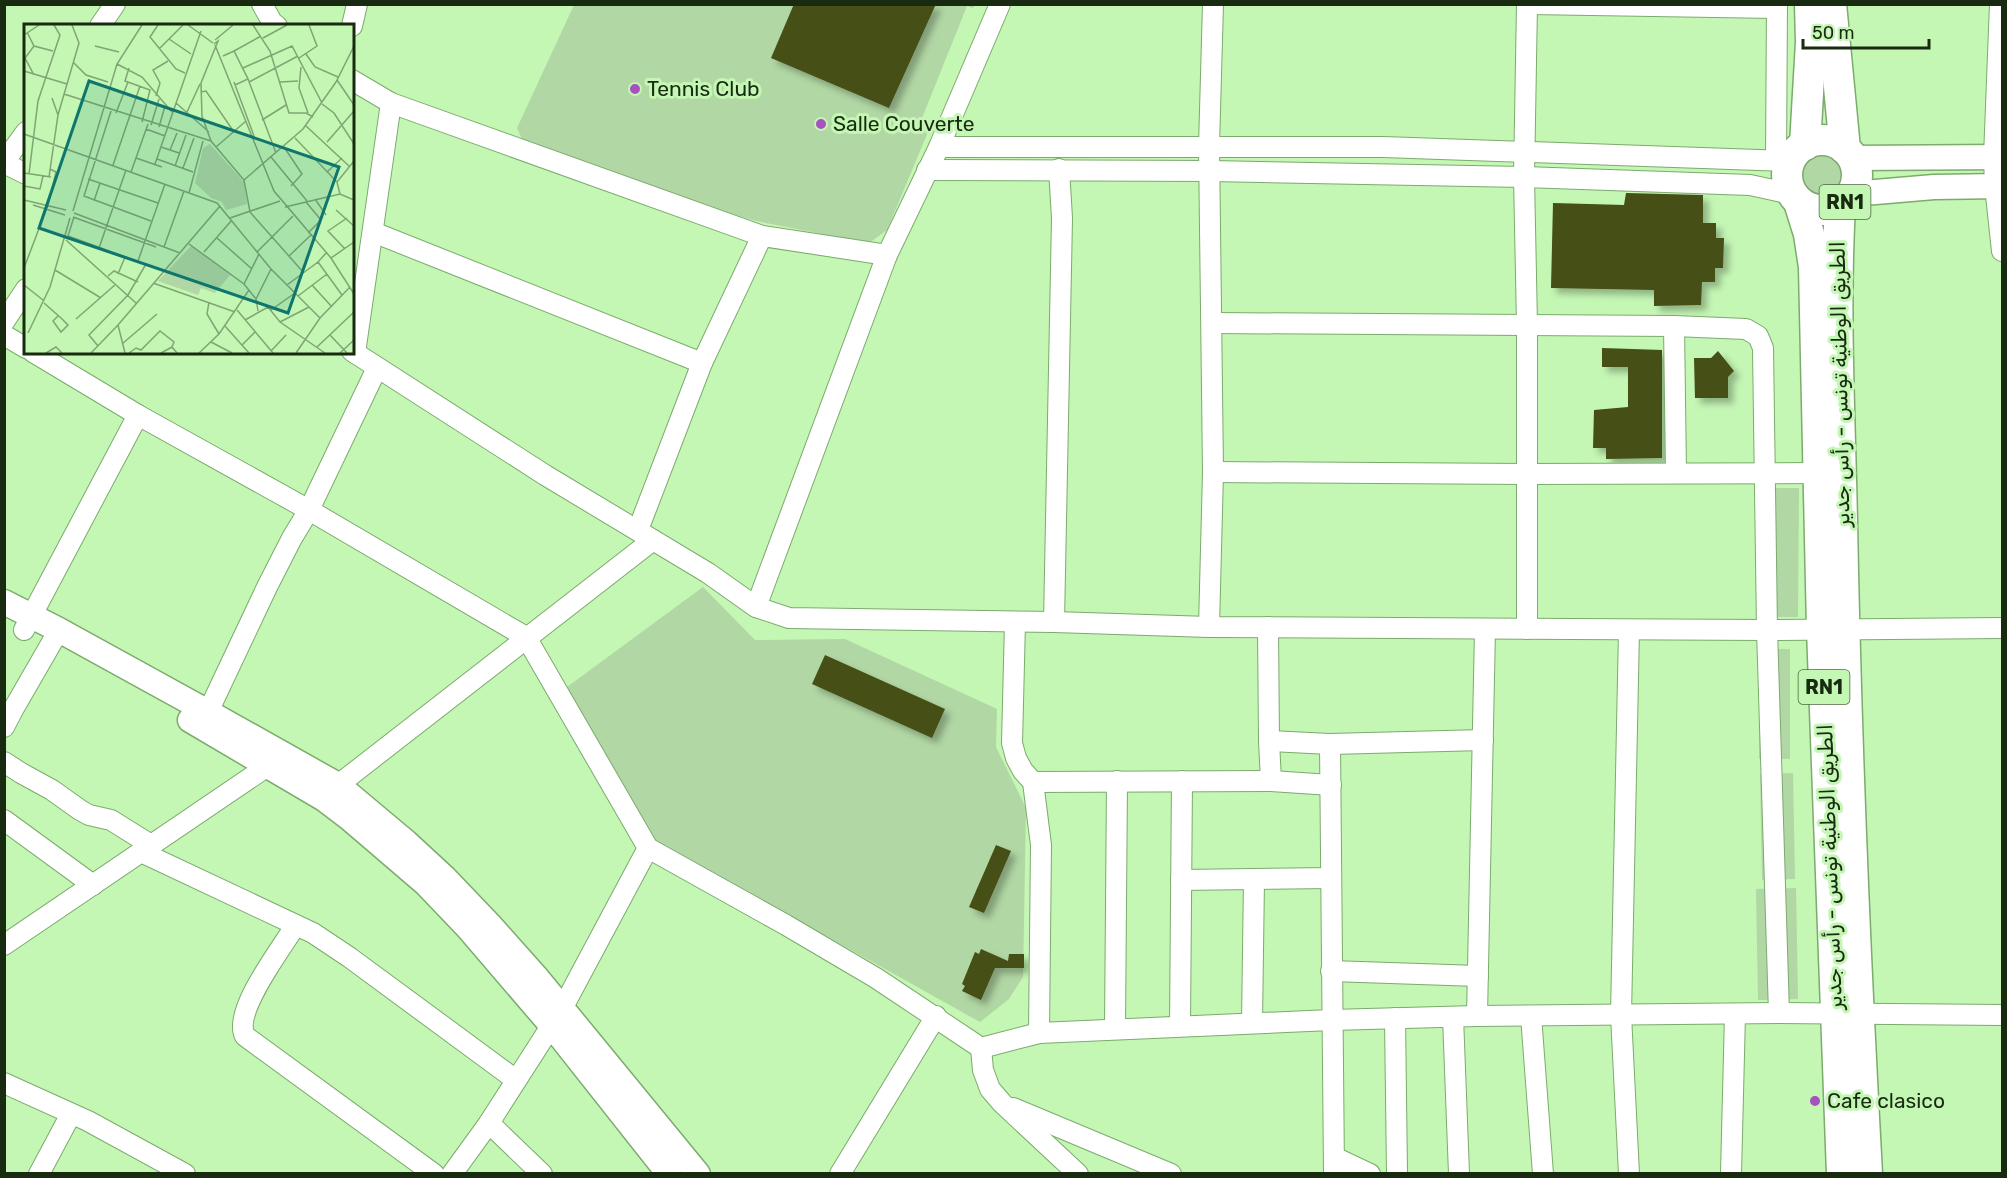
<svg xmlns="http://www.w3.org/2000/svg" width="2007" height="1178" font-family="Rubik,Cairo,sans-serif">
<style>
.green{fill:#b1d7a4}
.building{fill:#454f14;filter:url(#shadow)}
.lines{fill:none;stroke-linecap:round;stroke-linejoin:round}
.minor-casing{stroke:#7cab6d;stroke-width:22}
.tertiary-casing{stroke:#7cab6d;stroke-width:27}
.primary-casing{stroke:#7cab6d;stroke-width:33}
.minor{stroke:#fff;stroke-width:20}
.tertiary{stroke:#fff;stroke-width:24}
.primary{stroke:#fff;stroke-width:30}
.poi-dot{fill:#a651bf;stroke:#c4f6b4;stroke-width:2}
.labels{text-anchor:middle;stroke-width:6;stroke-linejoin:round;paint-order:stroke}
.shield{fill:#c4f6b4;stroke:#4c6842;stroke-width:1.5}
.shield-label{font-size:20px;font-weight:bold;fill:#182b11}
.poi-label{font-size:21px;fill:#182b11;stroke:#c4f6b4;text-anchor:start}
.street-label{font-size:21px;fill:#182b11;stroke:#c4f6b4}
.inset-road{fill:none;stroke:#7fa573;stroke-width:1.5}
.view{fill:#0f766e;fill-opacity:0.15;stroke:#0f766e;stroke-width:3}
.inset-edge{fill:none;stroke:#182b11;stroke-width:3}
</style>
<defs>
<filter id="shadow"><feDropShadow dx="5.5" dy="5.5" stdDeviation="3" flood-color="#0004"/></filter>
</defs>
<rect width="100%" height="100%" fill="#c4f6b4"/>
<!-- green -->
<g class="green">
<path d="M574 5H975L973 8 967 6 920 123 925 125 923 130 928 132 887 230 869 243 756 221 689 201 523 141 517 128Z"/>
<circle cx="1824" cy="175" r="22"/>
<path d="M1775 488H1799L1798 617H1774Z"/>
<path d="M703 587 755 640 845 639 997 709 996 747 1026 808 1023 977 1009 999 980 1022 645 835 567 687Z"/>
<path d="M1760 649H1790V759H1759Z"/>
<path d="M1793 773 1795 879 1762 880 1760 774Z"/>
<path d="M1796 888 1798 999 1758 1000 1756 889Z"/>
</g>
<!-- building -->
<g class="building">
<path d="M794 4H936L889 108 771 58Z"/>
<path d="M1626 193 1703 195V223H1716V238H1724L1723 268H1715V282H1702L1701 305 1654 306V290L1551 288 1553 203 1624 205Z"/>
<path d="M1602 348 1662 350V458L1606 459V448H1593L1594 410 1628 407V367H1602Z"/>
<path d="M1718 351 1734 371 1728 377V398H1695L1694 358H1711Z"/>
<path d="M825 655 945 709 932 738 812 684Z"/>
<path d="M996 845 1011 851 984 913 969 907Z"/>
<path d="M981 949 1008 961 1009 954H1024V968H1025H995L981 1000 962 991 965 986 962 984 975 952 979 954Z"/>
</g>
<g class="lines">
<defs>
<g id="minor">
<path d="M262 4 272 22 277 26"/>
<path d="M1530 4 1776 8"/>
<path d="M2000 4 1994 157 1995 186 2002 251"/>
<path d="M100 26 115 4"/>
<path d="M352 26 357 4"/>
<path d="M352 80 391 103 762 236 887 255"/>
<path d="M939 147H1383L1790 161"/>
<path d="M1776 160 1777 4"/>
<path d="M4 162 26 132"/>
<path d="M4 163 26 174"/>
<path d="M927 170 1211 171 1524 177 1750 185 1792 194"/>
<path d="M373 232 702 363"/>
<path d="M4 322 26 289"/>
<path d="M1213 323 1674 326 1746 329 1758 336 1763 348 1767 630 1779 1013"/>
<path d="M1674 326 1676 472"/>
<path d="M4 335 26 348"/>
<path d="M352 351 545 475 708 573 756 607 789 618 1054 622 1209 627 1767 630 2002 628"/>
<path d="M33 352 138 415 309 510 526 637 648 848 786 925 876 978 981 1048 983 1070 990 1089 1002 1103 1078 1174"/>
<path d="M355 353 391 103"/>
<path d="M1213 472 1526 474 1819 473"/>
<path d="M638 530 702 363 762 236"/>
<path d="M756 607 887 255 939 147 1000 4"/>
<path d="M1015 622 1012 743 1016 758 1023 771 1033 782 1041 845 1039 1033"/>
<path d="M1054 622 1062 218 1059 169"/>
<path d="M1209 627 1213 472 1209 146 1213 4"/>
<path d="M1268 627 1269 741 1271 781"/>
<path d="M1527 629V325L1524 177 1527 4"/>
<path d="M24 630 138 415"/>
<path d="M208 712 267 587 292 538 309 510 377 368"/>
<path d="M4 727 14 708 59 630"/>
<path d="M1269 741 1330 744 1483 740"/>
<path d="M1330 744 1334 1174"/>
<path d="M4 762 21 773 52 790 80 810 89 815 111 820 151 845"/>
<path d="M1033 782 1271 781 1331 785"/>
<path d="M338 785 653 540"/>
<path d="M4 820 93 885"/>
<path d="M141 852 313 933 349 957 516 1080"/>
<path d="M1181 880 1331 878"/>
<path d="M295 926C282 948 232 1012 245 1036L434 1174"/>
<path d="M4 945 278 759"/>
<path d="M1331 971 1478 976"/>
<path d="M1477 1016 1485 629"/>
<path d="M1531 1016 1543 1174"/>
<path d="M1453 1017 1459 1174"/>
<path d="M1395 1018 1397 1174"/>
<path d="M1252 1023 1254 879"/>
<path d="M1180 1026 1182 781"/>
<path d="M1115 1029 1117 781"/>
<path d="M981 1048 1039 1033 1331 1020 1477 1016 1779 1013 2002 1015"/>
<path d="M4 1083 88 1121 185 1174"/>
<path d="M1013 1108 1171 1174"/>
<path d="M489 1123 542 1174"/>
<path d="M1334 1157 1370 1174"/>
<path d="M39 1174 71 1114"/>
<path d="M452 1174 489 1123 562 1009 648 848"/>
<path d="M840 1174 936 1016"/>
<path d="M1629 1174 1621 1015 1629 630"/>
<path d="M1731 1174 1735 1014"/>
</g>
<g id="tertiary">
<path d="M1853 158 2002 157"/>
<path d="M1852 194 1934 187 2002 186"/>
<path d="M4 602 59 630 208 712 338 785 406 842 445 878 489 924 538 979 698 1174"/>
<path d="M190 720 324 799 349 818 426 884 468 928 552 1026 669 1174"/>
</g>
<g id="primary">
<path d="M1831 4 1845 149"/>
<circle cx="1822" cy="175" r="35"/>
<path d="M1805 145 1811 42 1810 4"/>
<path d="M1799 202 1809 234 1814 267 1822 629 1842 1174"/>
<path d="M1840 206C1834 311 1840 417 1842 522 1846 739 1855 957 1867 1174"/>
</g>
</defs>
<!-- minor casing -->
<use href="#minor" class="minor-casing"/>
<!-- tertiary casing -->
<use href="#tertiary" class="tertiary-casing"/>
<!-- primary casing -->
<use href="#primary" class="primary-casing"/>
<!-- minor -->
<use href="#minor" class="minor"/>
<!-- tertiary -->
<use href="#tertiary" class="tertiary"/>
<!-- primary -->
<use href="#primary" class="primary"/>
</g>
<!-- markers -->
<g class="poi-dot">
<circle cx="635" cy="89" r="6"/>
<circle cx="821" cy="124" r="6"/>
<circle cx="1815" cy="1101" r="6"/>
</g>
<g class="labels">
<!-- shield labels -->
<g class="shield">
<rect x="1819.5" y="185" width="51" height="34" rx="4.5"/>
<rect x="1798.5" y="670" width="51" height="34" rx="4.5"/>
</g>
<g class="shield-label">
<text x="1845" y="209">RN1</text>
<text x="1824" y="694">RN1</text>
</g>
<!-- poi labels -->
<g class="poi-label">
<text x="647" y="96">Tennis Club</text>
<text x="833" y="131">Salle Couverte</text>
<text x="1827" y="1108">Cafe clasico</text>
</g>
<!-- street labels -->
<g class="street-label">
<text transform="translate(1840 384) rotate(-91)" y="7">الطريق الوطنية تونس - رأس جدير</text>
<text transform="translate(1830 867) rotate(-92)" y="7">الطريق الوطنية تونس - رأس جدير</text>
</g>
</g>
<!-- overview -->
<g transform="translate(24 24)">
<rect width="330" height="330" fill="#c4f6b4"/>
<path d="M186 120 220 158 223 180 202 186 198 178 187 174 171 159 179 124ZM167 222 206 251 191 269 177 264 174 271 134 257Z" fill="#b1d7a4"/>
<path class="inset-road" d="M134 1 126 13 152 45 161 49M164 1 189 19M229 1 246 27 265 89H282L289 93M3 8 10 22 29 27M0 11 15 1M239 14 263 1M145 15 167 30M191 16 209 1M190 20 194 17 177 59 178 92 187 117 220 156 226 188 279 248M191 21 250 167 307 234 330 270M71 22 95 28M135 25 159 1M210 27 237 12M282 30 291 43 314 53M199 32 210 27 224 55 211 61M275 34 293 22 285 1M49 38 62 51 84 58M93 40 118 53 148 88M277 43 275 64 284 89M105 44 101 57 126 66 118 98M219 44 268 22 298 79M0 47 43 60M10 51 1 34 10 22M224 55 252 129M313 56 330 81M210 58 230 112M225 58 274 32M256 58 274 57M177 68 182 67 210 108M40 70 187 117M132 72 136 59 129 46 144 37M28 74 34 91M152 79 185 108M298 80 310 89 330 120M87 87 60 172 127 197M163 88 176 60M92 89 104 58M238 96 262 81M127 101 135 75M282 102 325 142M135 103 141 82M122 105 141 112M0 110 193 179 247 245 296 294M271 114 313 158 316 170M303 118 330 87M137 123 155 129M192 123 222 97M260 123 278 150 267 162M146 126 153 109M247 133 283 177M112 134 138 143M133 135 169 148M131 140 177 7M89 141 116 62M151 142 162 111M159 144 170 114M107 148 124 100M303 148 318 134M0 149 27 153M5 150 14 77 36 11 30 1M25 153 34 91 55 19 48 1M64 155 134 179M220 156 279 105 312 58 330 22M313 158 330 137M0 162 16 165 19 152M165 169 179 117M291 175 302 191M0 176 42 186M70 177 76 159M282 178 297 196 284 209M9 181 41 191M261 183 316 170 330 176M312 186 330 202M49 187 93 40 118 1M50 189 156 229M49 193 132 223M206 194 256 177M44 212 140 247M193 214 228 245M43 215 50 193M42 216 112 279M165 220 220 260 232 275 234 287M140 223 160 167M75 224 102 146M321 225 304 207 323 194M180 228 208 196M233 228 269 192M303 228 294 238 318 271M265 232 288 210M307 234 330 218M114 237 141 160M0 244 24 181 32 148 26 145M31 246 77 274M94 250 101 233M84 252 90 247 114 258M129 259 211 288M220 260 235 230M0 261 19 276M263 261 294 238M288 261 308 283M274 272 303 250M232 275 247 245M185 278 183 290 195 310M20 279 37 294 44 301 37 308 29 297 34 292M213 286 249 329M247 286 271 269M52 295 92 260M221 296 244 283 256 298 301 329M256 298 285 283M201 302 225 329M4 309 26 263 46 194M306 311 323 329M187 318 208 329M98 320 133 290M218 321 231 308M74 322 65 311 104 271 122 240M293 323 330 288M247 327 262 311M22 329 32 323 38 329M67 329 94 301M101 329 94 301 196 182M105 329 112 324 117 326 136 307 150 318 148 323M137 329 148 323 153 329M175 329 195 310 225 266M272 329 296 294 326 263M316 329 330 316"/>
<path class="view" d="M65 57 315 143 264 289 15 204Z"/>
<rect width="330" height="330" class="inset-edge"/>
</g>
<!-- border -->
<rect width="2007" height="1178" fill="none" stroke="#182b11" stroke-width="12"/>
<!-- scale -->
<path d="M1803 39v9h126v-9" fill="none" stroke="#182b11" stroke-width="3"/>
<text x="1812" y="39" font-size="18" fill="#182b11" stroke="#c4f6b4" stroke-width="4.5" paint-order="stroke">50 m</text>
</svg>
